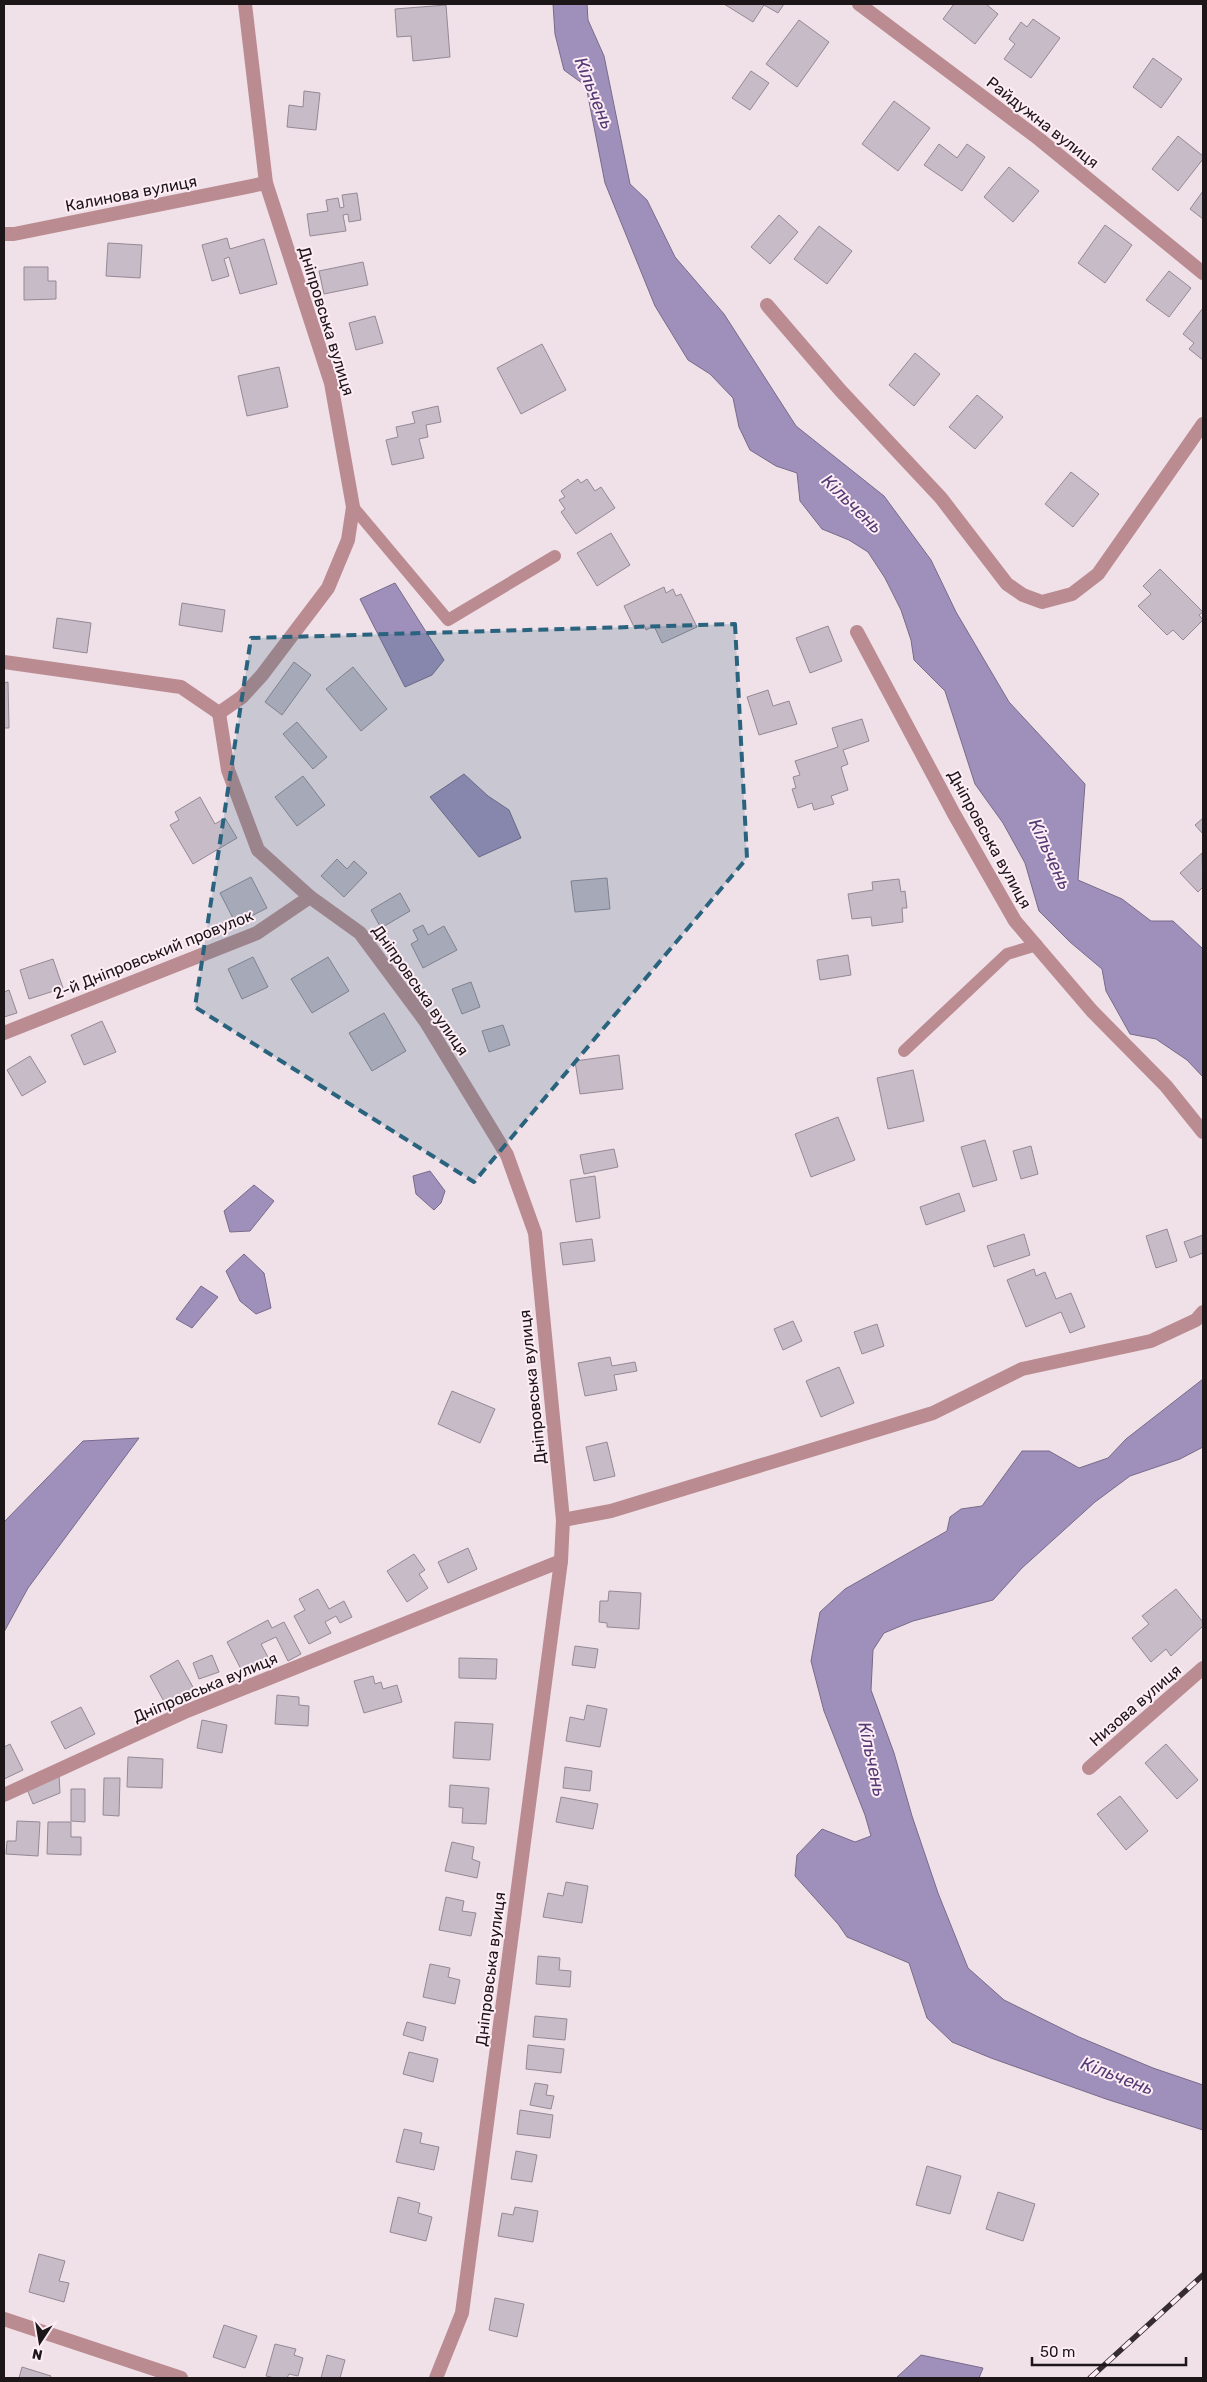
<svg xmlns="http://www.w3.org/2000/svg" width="1207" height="2382" font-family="Rubik,sans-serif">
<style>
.water{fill:#9f90bb;stroke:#786b8a}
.building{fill:#c6bbc7;stroke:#948995}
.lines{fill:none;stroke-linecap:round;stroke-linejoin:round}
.service{stroke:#ba8c92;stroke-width:12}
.minor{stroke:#ba8c92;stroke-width:14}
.rail-casing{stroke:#342c30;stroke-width:5.5}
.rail{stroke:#feedf5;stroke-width:4;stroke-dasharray:11;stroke-linecap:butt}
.marked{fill:#2a637d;fill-opacity:0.2;stroke:#2a637d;stroke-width:4;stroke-dasharray:10 6;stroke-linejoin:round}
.labels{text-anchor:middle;stroke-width:4;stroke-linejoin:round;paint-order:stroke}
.street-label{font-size:16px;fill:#1c1619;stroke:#feedf5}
.water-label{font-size:18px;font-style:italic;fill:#533c75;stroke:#feedf5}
</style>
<rect width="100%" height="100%" fill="#f0e0e8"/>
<!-- water -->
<g class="water">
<path d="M553 4H587L588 20 604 56 630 184 647 200 675 257 724 314 796 426 884 496 931 560 956 612 1009 702 1085 784 1078 880 1122 899 1151 921H1173L1203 949V1077L1187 1060 1156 1039 1130 1034 1106 991 1102 969 1070 942 1039 911 1025 863 1003 823 975 784 945 691 914 660 911 640 901 610 885 578 868 552 849 540 822 529 800 501 797 473 776 466 750 450 739 427 733 398 710 374 688 360 655 306 605 183 586 86 564 70 555 34Z"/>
<path d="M395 583 444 660 432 675 405 687 360 599Z"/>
<path d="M464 774 488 796 509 810 521 838 479 857 430 797Z"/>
<path d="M430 1171 445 1191 441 1203 434 1210 416 1194 413 1176Z"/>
<path d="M254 1185 274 1201 250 1231 230 1232 224 1211Z"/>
<path d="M244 1254 264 1273 271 1308 256 1314 240 1301 226 1271Z"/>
<path d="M201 1286 218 1297 192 1328 176 1319Z"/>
<path d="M1203 1379V1447L1180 1459 1130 1476 1095 1502 1022 1568 993 1600 913 1621 884 1633 873 1650 871 1690 894 1753 912 1816 938 1893 968 1968 1004 2000 1079 2037 1153 2068 1203 2085V2130L1106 2099 991 2058 952 2042 927 2018 909 1963 847 1937 838 1924 795 1876 797 1855 822 1829 855 1842 871 1836 865 1815 824 1711 811 1661 820 1612 845 1589 947 1531 950 1517 961 1509 982 1506 1022 1451H1049L1079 1468 1108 1458 1126 1439Z"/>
<path d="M139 1438 28 1588 4 1632V1522L83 1441Z"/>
<path d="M921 2355 983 2368 979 2378H896Z"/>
</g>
<!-- building -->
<g class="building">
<path d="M724 4H784L778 13 764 5 753 22Z"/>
<path d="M954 4H986L998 14 975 44 943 19Z"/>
<path d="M446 5 450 57 413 61 411 36 397 37 395 9Z"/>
<path d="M1033 19 1060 38 1031 78 1004 59 1015 44 1009 39 1021 22 1027 27Z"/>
<path d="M799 20 829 42 797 87 766 64Z"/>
<path d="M1153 58 1182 79 1161 108 1133 87Z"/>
<path d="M751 71 769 83 750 110 732 98Z"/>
<path d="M304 91 320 93 316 130 287 127 289 105 303 107Z"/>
<path d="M894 101 930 128 898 171 862 144Z"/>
<path d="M1178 136 1203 156V159L1178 191 1152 169Z"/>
<path d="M939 144 957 158 967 144 985 157 962 191 924 165Z"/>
<path d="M1009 167 1039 191 1013 222 984 197Z"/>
<path d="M1203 191V219L1190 209Z"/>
<path d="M357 193 361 220 349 222 348 214 343 215 346 231 310 236 307 214 328 211 326 200 338 198 340 208 344 207 342 195Z"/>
<path d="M779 215 798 232 770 264 751 247Z"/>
<path d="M1105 225 1132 245 1105 283 1078 263Z"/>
<path d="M819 226 852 251 827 284 794 259Z"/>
<path d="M227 238 230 249 264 239 277 284 240 294 229 257 224 259 229 276 212 281 202 245Z"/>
<path d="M108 243 142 245 140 278 106 276Z"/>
<path d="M363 262 368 285 324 294 319 271Z"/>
<path d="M24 267H48V281H56V299L24 300Z"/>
<path d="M1169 271 1191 288 1169 317 1146 300Z"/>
<path d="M1203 308V360L1189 349 1194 343 1183 334Z"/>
<path d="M375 316 383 343 356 350 349 323Z"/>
<path d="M542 344 566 390 521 414 497 368Z"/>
<path d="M915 353 940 374 914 406 889 385Z"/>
<path d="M279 367 288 407 247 416 238 376Z"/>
<path d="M977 395 1003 417 975 449 949 427Z"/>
<path d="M438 406 441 422 426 425 428 437 419 439 424 458 392 465 386 440 398 437 396 427 415 423 412 412Z"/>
<path d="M1071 472 1099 494 1073 527 1045 504Z"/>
<path d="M578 479 581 483 587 479 595 491 601 487 615 508 576 534 561 512 565 509 559 500 565 497 561 491Z"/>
<path d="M611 533 630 565 597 586 577 553Z"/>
<path d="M1160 569 1203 612 1199 615 1203 620 1183 640 1173 630 1167 635 1138 606 1151 594 1143 586Z"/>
<path d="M664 587 666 593 673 589 676 596 681 594 697 627 662 643 654 626 646 630 644 625 635 629 624 606Z"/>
<path d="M182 603 225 610 222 632 179 625Z"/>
<path d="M57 618 91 623 87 653 53 648Z"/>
<path d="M828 626 842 661 810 673 796 638Z"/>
<path d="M294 662 311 675 282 715 265 702Z"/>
<path d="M353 667 387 709 361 731 326 689Z"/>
<path d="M8 682 9 728H4V683Z"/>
<path d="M768 690 773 706 789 701 797 724 759 735 747 697Z"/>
<path d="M862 719 869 741 843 750 848 764 841 767 848 790 831 796 834 804 814 810 812 803 798 808 792 789 796 788 793 777 800 775 795 761 838 747 832 728Z"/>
<path d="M297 722 327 757 313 769 283 734Z"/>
<path d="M303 776 325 805 297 826 275 797Z"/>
<path d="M200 797 215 824 225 818 237 838 193 864 170 825 179 820 175 812Z"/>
<path d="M1203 818V834L1195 825Z"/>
<path d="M1202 853 1203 887 1198 892 1180 873Z"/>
<path d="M337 859 347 869 354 861 367 873 344 897 321 876Z"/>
<path d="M251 877 267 908 236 924 220 893Z"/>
<path d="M607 878 610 909 575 912 571 881Z"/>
<path d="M899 879 901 892 905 891 907 908H902L903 922 872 926 871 917 852 919 848 894 873 890 872 882Z"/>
<path d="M400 893 410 911 381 928 371 910Z"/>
<path d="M423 925 428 935 444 926 457 950 423 968 411 944 418 940 413 930Z"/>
<path d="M848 955 851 975 820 980 817 960Z"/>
<path d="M253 957 268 987 242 999 228 969Z"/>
<path d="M328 957 349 991 312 1013 291 979Z"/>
<path d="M53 959 63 988 29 999 20 970Z"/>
<path d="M471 982 480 1007 462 1014 452 989Z"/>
<path d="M9 990 17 1013 4 1017V992Z"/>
<path d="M384 1013 406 1051 372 1071 349 1033Z"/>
<path d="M102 1021 116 1052 84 1065 71 1035Z"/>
<path d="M503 1025 510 1045 489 1052 482 1031Z"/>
<path d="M619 1055 623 1089 580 1094 575 1061Z"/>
<path d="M30 1056 46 1082 22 1096 7 1070Z"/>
<path d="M913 1070 924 1121 888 1129 877 1078Z"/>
<path d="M838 1117 855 1160 811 1177 795 1134Z"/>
<path d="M985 1140 997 1180 973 1187 961 1147Z"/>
<path d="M1031 1146 1038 1174 1021 1179 1013 1151Z"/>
<path d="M614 1149 618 1167 584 1174 580 1155Z"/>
<path d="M595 1176 600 1218 576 1222 570 1180Z"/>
<path d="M959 1193 965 1211 926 1225 920 1207Z"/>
<path d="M1167 1229 1177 1261 1156 1268 1146 1236Z"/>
<path d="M1024 1234 1030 1255 994 1267 987 1246Z"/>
<path d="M1203 1235V1253L1190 1258 1184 1242Z"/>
<path d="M592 1239 595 1261 563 1265 560 1243Z"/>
<path d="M1034 1269 1036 1276 1045 1272 1056 1299 1071 1293 1085 1327 1070 1333 1061 1312 1026 1327 1007 1280Z"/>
<path d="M793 1321 802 1341 783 1350 774 1329Z"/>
<path d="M877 1324 884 1346 862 1354 854 1332Z"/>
<path d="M610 1357 612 1366 635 1362 637 1371 614 1375 617 1390 585 1396 578 1363Z"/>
<path d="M839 1367 854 1403 821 1417 806 1381Z"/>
<path d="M452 1391 495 1409 480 1443 438 1424Z"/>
<path d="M607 1442 615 1476 594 1481 586 1447Z"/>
<path d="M468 1548 477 1569 448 1583 438 1562Z"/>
<path d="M414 1554 425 1570 419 1574 428 1588 407 1602 387 1571Z"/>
<path d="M318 1589 329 1609 344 1601 352 1617 340 1623 336 1616 325 1622 331 1633 309 1644 294 1616 305 1610 299 1599Z"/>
<path d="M1176 1589 1203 1622V1626L1171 1656 1166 1649 1151 1662 1132 1638 1149 1624 1142 1616Z"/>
<path d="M609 1591 641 1593 639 1629 607 1627V1623L599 1622 600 1601H608Z"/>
<path d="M268 1620 272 1628 284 1622 301 1654 288 1661 276 1637 261 1644 269 1659 243 1673 227 1642Z"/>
<path d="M575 1646 598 1649 595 1668 572 1665Z"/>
<path d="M212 1655 219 1672 199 1679 193 1663Z"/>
<path d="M459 1658 497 1659 496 1679 459 1678Z"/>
<path d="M178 1660 194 1689 166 1705 150 1676Z"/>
<path d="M373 1676 375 1684 381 1682 383 1689 397 1685 402 1702 364 1713 354 1681Z"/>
<path d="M277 1695 299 1697V1705L309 1706 308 1726 275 1724Z"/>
<path d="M587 1705 607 1709 600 1747 566 1741 570 1717 584 1720Z"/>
<path d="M81 1707 95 1734 65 1749 51 1722Z"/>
<path d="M202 1720 227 1725 222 1753 197 1748Z"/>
<path d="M455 1722 493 1724 490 1760 453 1758Z"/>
<path d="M10 1744 23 1770 4 1779V1747Z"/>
<path d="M1166 1744 1198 1780 1177 1799 1145 1763Z"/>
<path d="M128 1757 163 1759 162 1788 127 1787Z"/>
<path d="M565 1767 592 1771 590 1791 563 1788Z"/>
<path d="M59 1775 60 1793 33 1804 27 1789Z"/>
<path d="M104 1778H120L119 1816 103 1815Z"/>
<path d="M450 1785 489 1788 486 1824 462 1823 463 1808 449 1807Z"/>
<path d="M71 1789H85V1822L71 1821Z"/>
<path d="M1120 1796 1148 1831 1126 1850 1097 1814Z"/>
<path d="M561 1797 598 1804 593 1829 556 1822Z"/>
<path d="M17 1821 40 1822 38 1856 6 1854 7 1841H16Z"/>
<path d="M48 1822H71V1837H81V1855L47 1854Z"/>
<path d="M452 1842 474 1847 472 1859 480 1862 477 1878 445 1871Z"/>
<path d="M566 1882 588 1886 582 1923 543 1917 548 1893 563 1896Z"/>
<path d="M446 1897 464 1901 462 1911 476 1913 471 1936 439 1930Z"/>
<path d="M538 1956 560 1958 559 1970 571 1971 570 1987 536 1984Z"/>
<path d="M430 1964 450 1968 448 1977 460 1980 455 2004 423 1997Z"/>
<path d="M535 2016 567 2019 565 2040 533 2037Z"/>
<path d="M407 2022 426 2027 423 2041 403 2035Z"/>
<path d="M528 2045 564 2049 561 2073 526 2069Z"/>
<path d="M409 2052 438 2059 433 2082 403 2074Z"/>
<path d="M535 2083 548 2085 546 2095 554 2096 551 2109 530 2105Z"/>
<path d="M520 2110 553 2115 550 2138 517 2134Z"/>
<path d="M404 2129 422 2133 420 2143 439 2147 434 2170 396 2162Z"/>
<path d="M516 2151 537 2155 532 2182 511 2179Z"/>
<path d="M927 2166 961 2176 950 2214 916 2205Z"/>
<path d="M998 2192 1035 2204 1023 2241 986 2229Z"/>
<path d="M398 2197 420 2203 418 2213 432 2217 426 2241 390 2232Z"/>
<path d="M515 2207 538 2211 533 2242 498 2236 502 2213 513 2215Z"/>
<path d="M39 2254 65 2261 59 2281 69 2283 64 2302 29 2292Z"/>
<path d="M495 2298 524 2304 517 2337 489 2330Z"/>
<path d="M224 2325 257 2336 245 2368 213 2357Z"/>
<path d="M275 2344 296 2349 294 2355 303 2358 298 2376 289 2374 287 2378H275L266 2376Z"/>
<path d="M327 2355 345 2360 340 2378H321Z"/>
<path d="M22 2367 51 2376 50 2378H19Z"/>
</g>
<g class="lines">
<!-- service -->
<g class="service">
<path d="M353 507 448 620 555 556"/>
<path d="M904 1051 1007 954 1037 945"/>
</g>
<!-- minor -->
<g class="minor">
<path d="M859 4 1039 139 1203 273"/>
<path d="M4 234H14L266 183"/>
<path d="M767 305 840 390 941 498 1007 584 1023 595 1042 602 1072 594 1098 574 1203 424"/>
<path d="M857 632 954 814 1015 921 1092 1011 1166 1086 1203 1132"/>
<path d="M4 662 181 687 219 713"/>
<path d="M219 713 228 770 258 850 310 897 360 933 426 1022 507 1155 535 1233 563 1520 561 1561 462 2313 436 2378"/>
<path d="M219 713 242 697 262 675 328 588 348 540 353 507 331 383 266 183 245 4"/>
<path d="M4 1033 257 933 310 897"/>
<path d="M563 1520 611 1511 933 1413 1022 1369 1151 1341 1196 1320 1203 1312"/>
<path d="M1089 1768 1203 1668"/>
<path d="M4 1795 187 1711 561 1561"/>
<path d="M4 2319 181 2378"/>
</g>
<defs>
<path id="rail" d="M1090 2378 1203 2275"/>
</defs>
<!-- rail casing -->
<use href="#rail" class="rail-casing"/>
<!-- rail -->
<use href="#rail" class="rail"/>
</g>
<!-- marked area -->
<path class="marked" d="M735 624 747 858 474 1182 195 1007 251 638Z"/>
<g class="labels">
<!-- street labels -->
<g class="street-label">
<text transform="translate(1043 122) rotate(38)" y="6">Райдужна вулиця</text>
<text transform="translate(131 193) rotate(-11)" y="6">Калинова вулиця</text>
<text transform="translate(327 321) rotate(73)" y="6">Дніпровська вулиця</text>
<text transform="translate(990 839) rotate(61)" y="6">Дніпровська вулиця</text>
<text transform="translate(153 954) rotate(-22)" y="6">2-й Дніпровський провулок</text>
<text transform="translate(421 990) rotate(55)" y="6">Дніпровська вулиця</text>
<text transform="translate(532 1387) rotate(-96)" y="6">Дніпровська вулиця</text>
<text transform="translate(205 1687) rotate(-23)" y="6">Дніпровська вулиця</text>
<text transform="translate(1135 1705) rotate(-41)" y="6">Низова вулиця</text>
<text transform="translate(490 1969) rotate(-83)" y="6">Дніпровська вулиця</text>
</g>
<!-- water labels -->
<g class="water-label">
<text transform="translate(594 93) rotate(68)" y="6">Кільчень</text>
<text transform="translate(852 504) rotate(44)" y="6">Кільчень</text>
<text transform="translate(1050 854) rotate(65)" y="6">Кільчень</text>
<text transform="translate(872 1759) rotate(78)" y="6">Кільчень</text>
<text transform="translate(1117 2076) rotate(21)" y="6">Кільчень</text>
</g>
</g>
<!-- border -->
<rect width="1207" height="2382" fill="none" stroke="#1c1619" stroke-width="10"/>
<!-- north arrow -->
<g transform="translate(40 2342) rotate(192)" stroke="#feedf5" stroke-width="4" paint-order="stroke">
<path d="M0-4L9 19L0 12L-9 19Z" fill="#1c1619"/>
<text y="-8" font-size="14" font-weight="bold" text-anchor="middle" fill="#1c1619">N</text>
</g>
<!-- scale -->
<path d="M1032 2357v8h154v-8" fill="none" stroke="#1c1619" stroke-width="2.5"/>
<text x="1040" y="2357" font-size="15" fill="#1c1619" stroke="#feedf5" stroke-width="4" paint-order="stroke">50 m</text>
</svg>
